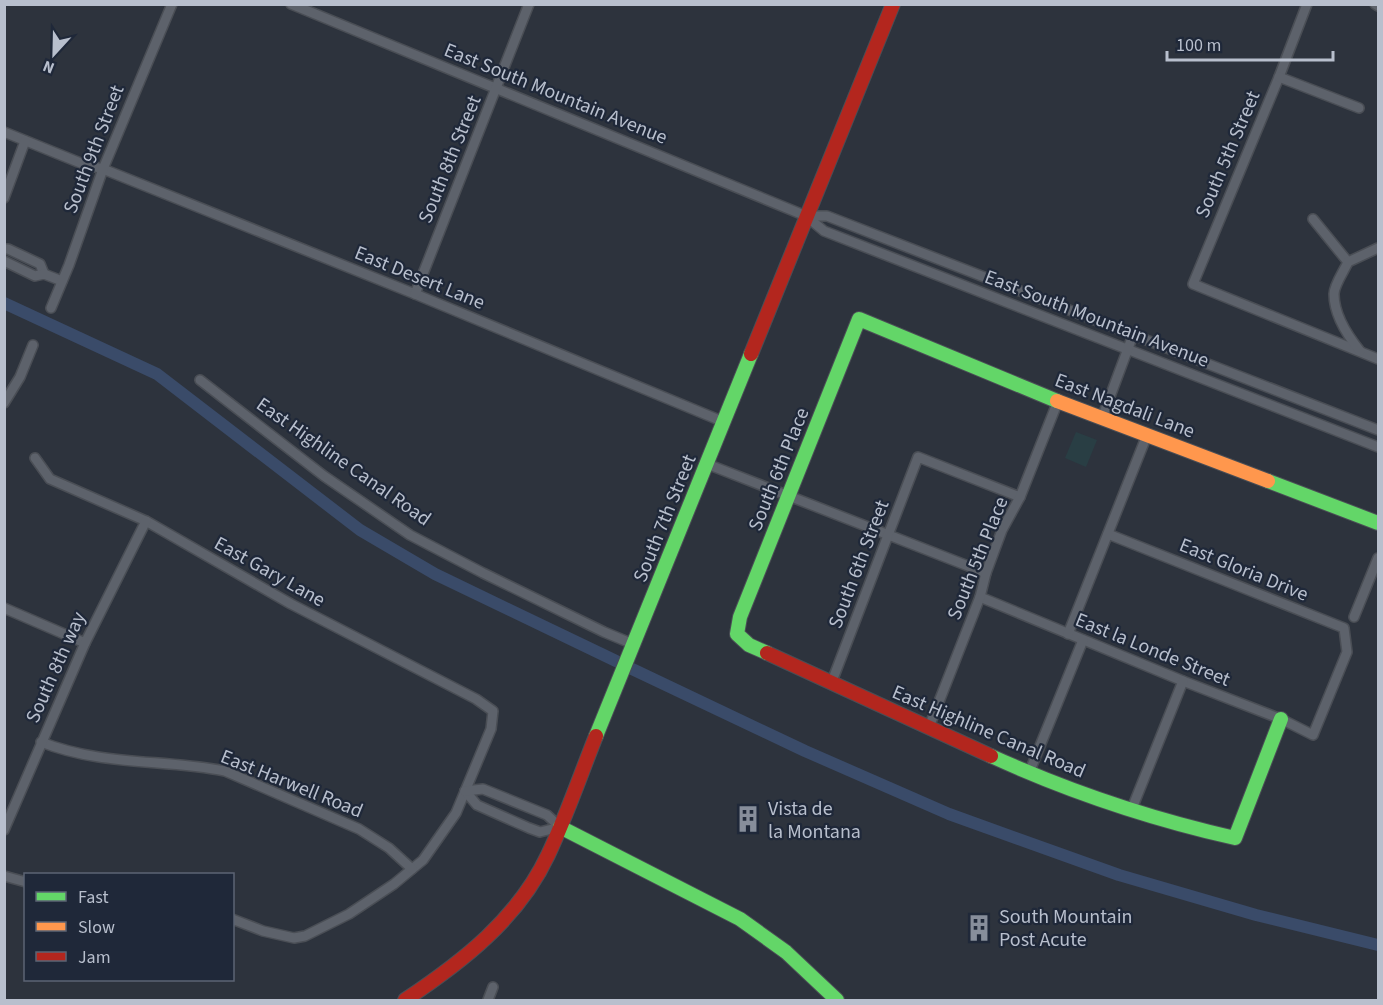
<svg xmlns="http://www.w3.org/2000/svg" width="1383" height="1005" font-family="'Source Sans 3',sans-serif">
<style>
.green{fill:#293e44}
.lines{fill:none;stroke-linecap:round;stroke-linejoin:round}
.canal{stroke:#3a4b69;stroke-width:12}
.street-casing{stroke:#4a4e55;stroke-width:12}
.fast-casing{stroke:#4a4e55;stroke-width:16}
.slow-casing{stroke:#4a4e55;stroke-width:16}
.jam-casing{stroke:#4a4e55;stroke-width:16}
.street{stroke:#5d626b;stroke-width:9}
.fast{stroke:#63d668;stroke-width:14}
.slow{stroke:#ff974d;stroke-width:14}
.jam{stroke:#b3261e;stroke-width:14}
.labels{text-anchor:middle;stroke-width:4.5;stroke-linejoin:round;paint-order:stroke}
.street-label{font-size:20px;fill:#b8bfcd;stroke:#1f2839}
.poi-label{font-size:20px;fill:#b8bfcd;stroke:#1f2839;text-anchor:start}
</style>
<rect width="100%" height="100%" fill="#2d333d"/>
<!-- green -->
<path class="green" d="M1076 432 1097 440 1086 467 1065 458Z"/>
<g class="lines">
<!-- canal -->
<g class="canal">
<path d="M4 303 157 374 360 530 435 574 616 661"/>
<path d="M630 668 805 751 949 814 1119 875 1256 915 1378 945"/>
</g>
<defs>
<g id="street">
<path d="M291 4 806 216 824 231 1378 447"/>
<path d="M1307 4 1279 77 1193 284 1378 359"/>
<path d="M1375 4 1378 6"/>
<path d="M1279 77 1359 108"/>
<path d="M4 132 83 164 103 169 415 294 724 422"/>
<path d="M4 198 25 141"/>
<path d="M806 216H827L1378 430"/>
<path d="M1313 219 1348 262"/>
<path d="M4 249H8L40 264 44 274"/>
<path d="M4 261 35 276 44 274 62 281"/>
<path d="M415 294 529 4"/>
<path d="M51 308 69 265 103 169 172 4"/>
<path d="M1360 351C1347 335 1334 315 1334 294 1334 285 1344 271 1348 262L1378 248"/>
<path d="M200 380 324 476 410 535 483 573 604 632 633 644"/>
<path d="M4 403 20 377 33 345"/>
<path d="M1102 418 1133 335"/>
<path d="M35 458 50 479 146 521 291 604 476 699 493 711 491 729 456 813 423 860 394 884 349 914 305 936 294 938 263 931 232 919"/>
<path d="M707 464 986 573"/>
<path d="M980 597 1183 681 1281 719 1313 735 1347 652 1344 628 1108 534"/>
<path d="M4 608 85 643"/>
<path d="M1354 617 1378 558"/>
<path d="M1068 634 1147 435"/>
<path d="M831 684 918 457 1020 497"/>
<path d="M929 727 980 597 986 573 1002 530 1020 497 1058 401"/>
<path d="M41 742C102 766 162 759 225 771L359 829 389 848 412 869"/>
<path d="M1029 773 1083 640"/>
<path d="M465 791 477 805 529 828 540 832 560 827"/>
<path d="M465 791 483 789 547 815 560 827"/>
<path d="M1131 811 1183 681"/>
<path d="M4 830 85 643 146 521"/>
<path d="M4 876 26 882"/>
<path d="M488 1000 493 987"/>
</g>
<g id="fast">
<path d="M1268 481 1378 523"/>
<path d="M767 653 749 645 737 634 740 617 859 319 1057 401"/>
<path d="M596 736 751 354"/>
<path d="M991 756C1070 792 1151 819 1235 838L1281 719"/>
<path d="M560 827 740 919 786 952 837 1000"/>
</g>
<path id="slow" d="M1057 401 1268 481"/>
<g id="jam">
<path d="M751 354 893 4"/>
<path d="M767 653 991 756"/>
<path d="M405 1000C462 962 518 919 548 855 566 817 580 776 596 736"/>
</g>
</defs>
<!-- street casing -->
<use href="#street" class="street-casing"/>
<!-- fast casing -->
<use href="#fast" class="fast-casing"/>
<!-- slow casing -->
<use href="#slow" class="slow-casing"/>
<!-- jam casing -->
<use href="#jam" class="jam-casing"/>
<!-- street -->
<use href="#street" class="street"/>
<!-- fast -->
<use href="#fast" class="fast"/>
<!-- slow -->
<use href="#slow" class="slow"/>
<!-- jam -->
<use href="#jam" class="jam"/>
</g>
<!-- icons -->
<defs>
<symbol id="building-bare" viewBox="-9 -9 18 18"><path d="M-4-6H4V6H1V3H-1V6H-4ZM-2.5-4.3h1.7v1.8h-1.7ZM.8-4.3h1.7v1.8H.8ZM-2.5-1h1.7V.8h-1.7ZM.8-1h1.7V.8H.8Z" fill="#878e9b" stroke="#1f2839" stroke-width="2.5" paint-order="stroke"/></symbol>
</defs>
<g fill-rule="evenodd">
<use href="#building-bare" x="729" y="800" width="38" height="38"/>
<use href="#building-bare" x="960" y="909" width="38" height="38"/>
</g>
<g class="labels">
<!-- street labels -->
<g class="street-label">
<text transform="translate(556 93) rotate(22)" y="7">East South Mountain Avenue</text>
<text transform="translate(93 149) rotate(-69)" y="7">South 9th Street</text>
<text transform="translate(1227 154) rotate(-67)" y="7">South 5th Street</text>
<text transform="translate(449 159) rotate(-68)" y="7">South 8th Street</text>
<text transform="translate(420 277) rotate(22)" y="7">East Desert Lane</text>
<text transform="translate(1097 318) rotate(21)" y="7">East South Mountain Avenue</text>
<text transform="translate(1125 405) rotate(21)" y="7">East Nagdali Lane</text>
<text transform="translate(344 461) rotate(35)" y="7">East Highline Canal Road</text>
<text transform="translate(778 469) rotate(-68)" y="7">South 6th Place</text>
<text transform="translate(664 518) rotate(-68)" y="7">South 7th Street</text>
<text transform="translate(977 558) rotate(-68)" y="7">South 5th Place</text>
<text transform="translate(858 564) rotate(-69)" y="7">South 6th Street</text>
<text transform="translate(1244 569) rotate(22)" y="7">East Gloria Drive</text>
<text transform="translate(270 571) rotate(29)" y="7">East Gary Lane</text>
<text transform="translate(1153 649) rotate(22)" y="7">East la Londe Street</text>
<text transform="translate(55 667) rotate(-66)" y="7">South 8th way</text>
<text transform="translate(989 731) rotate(23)" y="7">East Highline Canal Road</text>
<text transform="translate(292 783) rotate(22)" y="7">East Harwell Road</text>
</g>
<!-- poi labels -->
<g class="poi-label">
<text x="768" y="815">Vista de<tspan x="768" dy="23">la Montana</tspan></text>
<text x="999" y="923">South Mountain<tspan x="999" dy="23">Post Acute</tspan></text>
</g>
</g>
<!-- border -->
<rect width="1383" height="1005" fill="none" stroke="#b8bfcd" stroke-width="12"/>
<!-- legend -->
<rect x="24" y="873" width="210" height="108" fill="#1f2839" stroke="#5c6474" stroke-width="1.5"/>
<rect x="36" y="892" width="30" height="9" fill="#63d668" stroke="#5c6474" stroke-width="1.5"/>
<text x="78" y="903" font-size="18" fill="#b8bfcd">Fast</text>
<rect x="36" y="922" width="30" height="9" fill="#ff974d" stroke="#5c6474" stroke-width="1.5"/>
<text x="78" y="933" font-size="18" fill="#b8bfcd">Slow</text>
<rect x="36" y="952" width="30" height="9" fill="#b3261e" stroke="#5c6474" stroke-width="1.5"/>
<text x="78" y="963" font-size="18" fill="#b8bfcd">Jam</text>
<!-- north arrow -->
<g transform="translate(54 54) rotate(202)" stroke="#1f2839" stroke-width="4.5" paint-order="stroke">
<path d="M0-4.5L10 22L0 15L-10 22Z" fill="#b8bfcd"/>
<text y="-9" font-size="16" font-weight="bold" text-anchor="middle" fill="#b8bfcd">N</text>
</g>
<!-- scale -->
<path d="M1167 51v9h166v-9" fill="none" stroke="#b8bfcd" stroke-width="3"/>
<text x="1176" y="51" font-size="18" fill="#b8bfcd" stroke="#1f2839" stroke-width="4.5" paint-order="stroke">100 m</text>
</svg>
